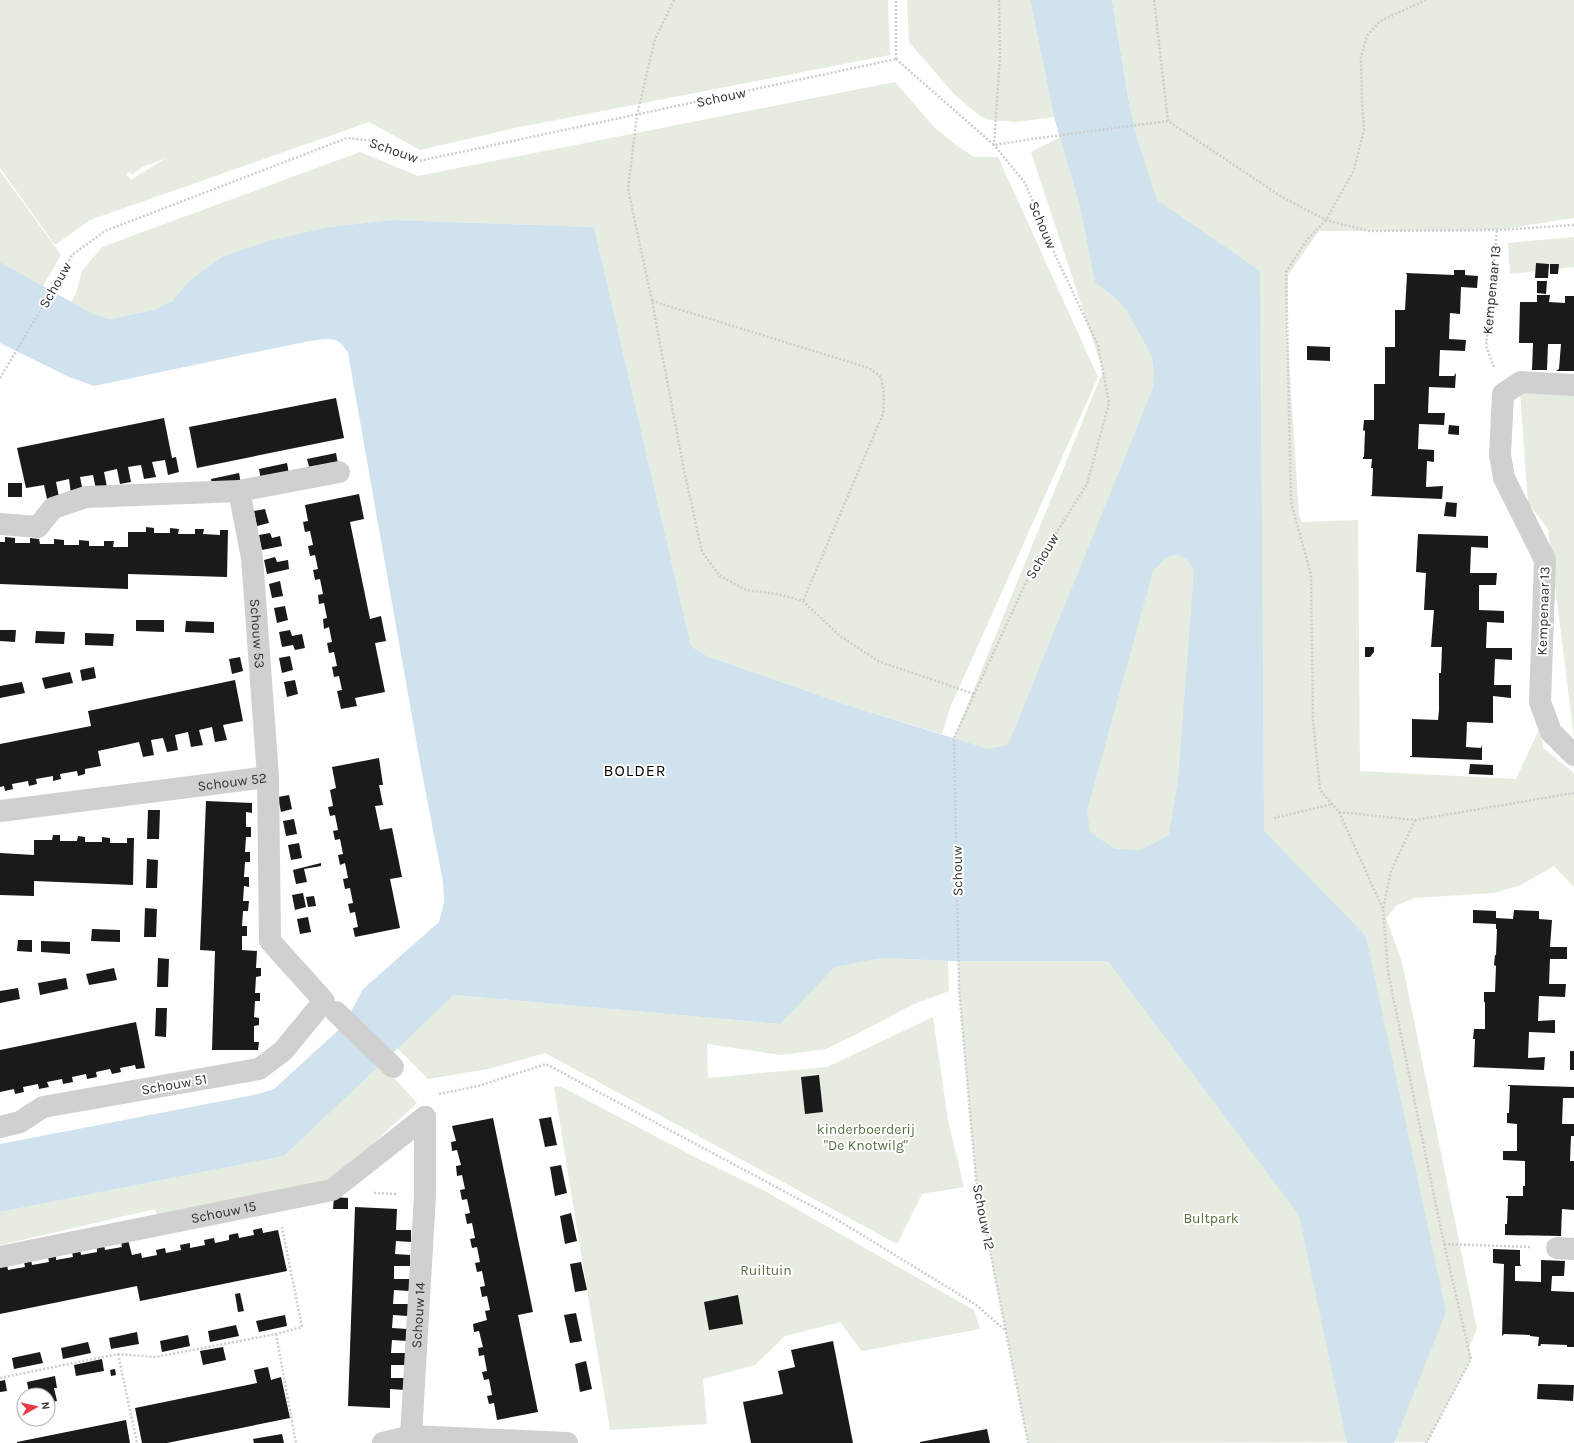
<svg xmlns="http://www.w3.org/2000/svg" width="1574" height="1443" font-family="Karla,sans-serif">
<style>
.green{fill:#e6ecdf;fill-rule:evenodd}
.water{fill:#cfe2ee;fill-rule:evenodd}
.building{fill:#1a1a1a}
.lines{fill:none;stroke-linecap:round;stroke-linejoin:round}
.path{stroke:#cdcdcd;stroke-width:2.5;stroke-dasharray:2 2;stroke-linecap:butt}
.street{stroke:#d0d0d0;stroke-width:22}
.labels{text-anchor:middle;stroke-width:4;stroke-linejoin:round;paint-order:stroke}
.street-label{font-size:14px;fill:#333;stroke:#fff}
.park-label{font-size:14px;fill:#56703f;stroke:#fff}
.quarter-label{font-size:16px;letter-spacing:1px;fill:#000;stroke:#fff}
</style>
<rect width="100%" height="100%" fill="#fff"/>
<!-- green -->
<g class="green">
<path d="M0 0H888L890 55 515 128 420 150 369 122 90 220 55 245 0 168ZM166 158 131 180 126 174 130 172 132 175 141 168Z"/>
<path d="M907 0H1030L1054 117 1016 122 989 120 980 116 955 95 909 42Z"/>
<path d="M1112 0H1574V218L1497 230 1319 231 1288 275 1287 330 1299 516 1302 522 1358 520 1360 771 1516 779 1541 725 1543 748 1574 773V887L1554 866 1521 885 1494 893 1415 898 1397 905 1386 918 1402 962 1477 1329 1469 1348 1471 1359 1427 1442 1028 1443 976 1180 959 989 954 738 1103 371 1031 152 1066 134 1130 107ZM1272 841 1366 936 1369 949Z"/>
<path d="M895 82 935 128 959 147 974 157H998L1098 377 950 708 942 734 847 705 707 656 691 646 594 227 392 220 329 227 189 281 172 301 154 310 110 319 93 314 71 302 76 293 82 271 102 247 360 152 418 176Z"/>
<path d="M0 171 61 255 43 286 0 262Z"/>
<path d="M1574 237V267L1510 274 1508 243Z"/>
<path d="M1574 390V738L1548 529 1528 503 1520 391Z"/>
<path d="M883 958 948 961 949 991 912 1005 857 1034 826 1049 781 1055 707 1044 708 1078 827 1067 933 1017 948 1120 964 1187 922 1194 897 1244 545 1053 488 1069 428 1079 397 1048 454 995 780 1024 835 967Z"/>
<path d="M381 1064 417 1103 336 1178 158 1219 155 1209 0 1245V1212L284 1156Z"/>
<path d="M560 1086 693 1156 761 1189 974 1310 980 1329 862 1351 840 1322 785 1336 755 1365 703 1379 707 1424 610 1430 554 1087Z"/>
</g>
<!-- water -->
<path class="water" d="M1030 0H1112L1130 108 1137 138 1157 200 1260 271 1264 831 1366 936 1446 1312 1394 1443H1347L1299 1215 1108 961H948L883 958 835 967 780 1024 454 995 284 1156 0 1212V1144L258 1094 274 1089 344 1025 363 989 439 922 444 902 443 882 420 762 348 353C338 334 328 339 309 341L94 386 69 377 0 343V262L93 314 110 319 154 310 172 301 189 281 224 256 269 241 329 227 392 220 594 227 691 646 707 656 847 705 988 749 1008 745 1153 388 1154 371 1152 356 1127 311 1119 301 1095 282 1080 206 1054 117ZM1176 554 1188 560 1194 571 1178 781 1169 835 1141 850 1115 849 1090 832 1087 811 1153 571 1165 558Z"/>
<!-- building -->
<g class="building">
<path d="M1536 263 1549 264 1548 278H1535Z"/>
<path d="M1550 264H1559L1558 274H1550Z"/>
<path d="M1454 270H1465V275L1478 276 1477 288 1461 287 1460 314 1450 313 1449 339 1466 340 1465 351 1440 350 1439 376H1454L1456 373 1455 388 1429 387 1428 413H1445L1444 425 1419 424 1418 449 1434 450V462L1427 461 1426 487 1443 486 1442 499 1370 496 1372 495 1373 468H1371L1372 459H1363V457H1364L1365 431 1363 430 1364 420H1374V384H1385V347H1395V310H1405L1407 275 1406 273 1454 275Z"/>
<path d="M1537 281H1547L1546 294 1537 293Z"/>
<path d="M1537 295H1550L1549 302 1565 303V296H1574V371H1556L1559 369 1561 344H1548L1547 370H1532L1533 343H1519L1520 302H1537Z"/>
<path d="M1307 346 1330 347V361L1307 360Z"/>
<path d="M336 398 344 438 197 468 189 427Z"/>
<path d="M164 418 172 458 176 457 179 472 168 475 165 460 152 462 156 477 144 479 141 465 128 467 131 482 120 484 117 469 104 472 107 487 96 489 93 475 80 477 83 492 71 494 69 479 56 482 59 497 47 499 44 485 26 488 17 448Z"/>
<path d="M1449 425 1459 426V435L1448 434Z"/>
<path d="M336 453 338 464 310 470 307 459Z"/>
<path d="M287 463 289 474 261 480 259 469Z"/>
<path d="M239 473 241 484 213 490 211 479Z"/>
<rect x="8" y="483" width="14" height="14"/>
<path d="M359 494 364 519 350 522 370 619 381 616 386 641 375 643 385 692 355 698 357 706 341 709 337 691 342 690 339 676 334 677 332 667 337 666 334 652 329 653 327 643 332 642 329 627 324 629 323 619 327 618 324 603 319 604 318 595 323 594 320 579 315 580 313 570 318 569 315 555 310 556 308 546 313 545 310 531 305 532 303 522 308 521 305 505Z"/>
<path d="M1446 502 1457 503 1456 517 1444 516Z"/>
<path d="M265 509 269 523 257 526 254 511Z"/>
<path d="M146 527 154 528V533H170V528L179 529 178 534H195V529H204L203 534 220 535V530H228L227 577 128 574V589L0 584V542H5V537L15 538V543H30V538L39 539 40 544H54V539L64 540V545H79V540L89 541V546H104V541H114L113 547H128V532H146Z"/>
<path d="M270 533 272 538 280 536 282 546 262 550 259 535Z"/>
<path d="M1418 534 1488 536V548L1471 547 1470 573H1497L1496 585H1479V610L1504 611V623L1487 622 1486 648H1512V660L1495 659 1494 685H1511V698L1493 696V723L1467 722 1466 747 1481 748 1482 745V760L1410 757V756H1412V719L1438 720 1439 710V673H1441L1442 647H1431L1434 610H1424L1426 573 1416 572Z"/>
<path d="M275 557 277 562 288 560 289 569 267 574 264 560Z"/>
<path d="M280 581 283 596 272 598 269 584Z"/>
<path d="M285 606 288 620 277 623 274 608Z"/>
<path d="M136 620H164V632L136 631Z"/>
<path d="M186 621 214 622V633L185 632Z"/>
<path d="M0 630H16L15 642 0 641Z"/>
<path d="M290 630 292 636 302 634 305 648 295 650 293 645 282 647 279 632Z"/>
<path d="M36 631 65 632 64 644 35 643Z"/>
<path d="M85 633 114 634 113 646 85 645Z"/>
<path d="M1365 647H1374V652L1370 657H1365Z"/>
<path d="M290 656 293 670 282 673 279 658Z"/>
<path d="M240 657 243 671 232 674 229 659Z"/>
<path d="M94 667 96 678 82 681 80 670Z"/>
<path d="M70 672 73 683 45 689 42 678Z"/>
<path d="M235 680 243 721 223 725 227 740 215 742 212 727 199 730 203 745 191 747 188 732 175 735 178 750 167 752 163 738 151 740 154 755 143 757 139 742 98 751 101 766 85 769V774L78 776 77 771 60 774 61 779 53 781V776L36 779 37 784 29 786 28 781 12 784 13 789 5 791 4 786 0 787V744L91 726 88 711Z"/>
<path d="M295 680 298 694 287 697 284 682Z"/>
<path d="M22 682 25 693 0 698V686Z"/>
<path d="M379 758 383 785H379L383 805 375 806 380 830 392 828 402 877 390 879 400 928 355 937 353 928 358 927 355 912 350 913 348 904 353 903 350 888 345 889 343 879 348 878 345 863 340 865 338 855 343 854 340 839 335 840 333 831 338 830 335 815 330 816 328 807 333 806 330 790 336 788 332 767Z"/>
<path d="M1470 764 1493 765V775L1469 774Z"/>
<path d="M289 795 292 809 281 812 278 797Z"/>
<path d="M206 801 252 803V813L246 812V827H251V837H246L245 852H250V862H245L244 877H249V887L244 886 243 901H249L248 911H243L242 926H247V936H242V950L257 951 256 968H261V976L256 977 255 993H260V1001H255L254 1017 259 1018V1025L254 1026V1042H259L258 1050H212L215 951 200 950Z"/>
<path d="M148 810H160L159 839H147Z"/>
<path d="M294 819 297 834 286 836 283 821Z"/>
<path d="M53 835H60V841H77L78 836 85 837V842H102V837L110 838V843H127V838H134L133 885 34 881V896L0 895V853L34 855V840H52Z"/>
<path d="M299 843 302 858 291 860 288 845Z"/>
<path d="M147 859 158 860 157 888H146Z"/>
<path d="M321 863V866L304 869 307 882 296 884 293 870Z"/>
<path d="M303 893 306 907 295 910 292 895Z"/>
<path d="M314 896 316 906 308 907 306 897Z"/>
<path d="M145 908 157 909 156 937H144Z"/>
<path d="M1473 910 1496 911V918L1513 919 1514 910 1539 911V919L1552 920 1550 947H1567V959H1550L1549 984H1566L1565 997 1539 996 1538 1021 1555 1020V1033L1529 1032 1528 1058 1545 1057 1544 1070 1472 1067 1474 1066 1475 1039H1473L1474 1029H1485V1002H1484V992H1495L1496 966 1494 965 1495 955H1496L1497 929H1496V924L1473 923Z"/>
<path d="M308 917 311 932 300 934 297 919Z"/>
<path d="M92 929 120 930V942L91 941Z"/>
<path d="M18 940H32V952L17 951Z"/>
<path d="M41 941 70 942V954L41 952Z"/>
<path d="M158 958 169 959 168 987H157Z"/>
<path d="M114 968 117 980 89 985 86 974Z"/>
<path d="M66 978 68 989 40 995 38 983Z"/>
<path d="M18 988 20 999 0 1003V991Z"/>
<path d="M156 1008H167L166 1037 155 1036Z"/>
<path d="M136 1022 145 1068 136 1069 135 1065 120 1068 121 1072 112 1074 110 1069 96 1072 97 1077 87 1079 86 1074 72 1077 73 1082 63 1084 62 1079 47 1082 49 1087 39 1089 38 1084 23 1087 24 1092 15 1094 14 1089 0 1092V1050Z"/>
<rect x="1570" y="1051" width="4" height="19"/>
<path d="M819 1075 823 1112 805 1114 801 1077Z"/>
<path d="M1508 1085 1574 1087V1098H1563L1562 1124H1574V1136H1571L1570 1161H1574V1210L1562 1209 1561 1236 1505 1235V1224H1507L1508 1198H1506V1196H1523V1186H1525V1161L1503 1160V1151H1517V1124L1507 1123V1113H1509L1510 1086H1508Z"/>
<path d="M551 1117 557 1145 545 1147 539 1119Z"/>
<path d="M493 1118 533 1312 518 1315 538 1412 497 1420 494 1403 489 1404 487 1396 492 1395 489 1379 484 1380 482 1372 487 1371 484 1355 479 1356 478 1348 483 1347 479 1331 474 1332 473 1324 487 1320 485 1311 490 1310 487 1296 482 1297 480 1287 485 1286 482 1271 477 1272 475 1263 480 1262 477 1247 472 1248 470 1239 475 1238 472 1223 467 1224 465 1214 470 1213 467 1199 462 1200 460 1190 465 1189 462 1175 457 1176 456 1166 461 1165 457 1150 452 1151 451 1142 456 1141 452 1126Z"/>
<path d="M561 1165 567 1193 555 1196 550 1167Z"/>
<path d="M334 1197 348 1198V1209H333Z"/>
<path d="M355 1207 397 1209 396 1230H411V1242L396 1241 395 1254 410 1255V1266H394V1279H409V1291L394 1290 393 1304H409L408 1316 393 1315 392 1328 407 1329V1341L392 1340 391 1353H407L406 1365H391V1378H406L405 1390 390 1389V1408L348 1406Z"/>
<path d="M571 1213 577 1241 565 1244 560 1216Z"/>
<path d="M262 1228 263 1233 278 1230 287 1271 140 1301 137 1286 0 1314V1267L7 1265 8 1270 25 1267 24 1262 31 1260 32 1265 49 1262 48 1257 56 1255V1260L73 1257 72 1252 80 1250 81 1255 97 1252V1247L104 1245 105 1250 122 1247 121 1242 128 1240 132 1255 141 1253 142 1258 157 1255 156 1250 165 1248 166 1253 181 1250 180 1245 190 1243V1248L205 1245 204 1240 214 1238 215 1243 229 1240V1235L238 1233 239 1238 254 1235 253 1230Z"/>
<path d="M1493 1249 1520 1250V1264L1521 1266H1515V1281L1541 1282V1260L1565 1261 1564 1276H1552L1551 1291 1574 1292V1347H1567V1345L1541 1344 1540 1346H1538L1539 1337 1530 1336V1335L1504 1334 1502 1336 1504 1264 1493 1263Z"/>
<path d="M581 1262 587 1290 575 1292 570 1264Z"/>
<path d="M240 1293 244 1311 238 1312 235 1294Z"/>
<path d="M738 1295 743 1324 709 1330 704 1302Z"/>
<path d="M576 1313 582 1341 570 1343 564 1315Z"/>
<path d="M285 1315 287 1326 259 1332 256 1321Z"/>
<path d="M236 1325 239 1336 210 1342 208 1331Z"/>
<path d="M137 1332 139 1344 111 1349 109 1338Z"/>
<path d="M188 1335 190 1346 162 1352 160 1341Z"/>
<path d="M833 1341 853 1443H751L743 1402 783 1394 778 1371 795 1367 791 1350Z"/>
<path d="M88 1342 91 1353 63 1359 61 1348Z"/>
<path d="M223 1347 226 1360 203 1365 200 1351Z"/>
<path d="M40 1352 43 1363 14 1369 12 1358Z"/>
<path d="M102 1359 104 1371 76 1376 74 1365Z"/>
<path d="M586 1361 592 1389 580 1392 575 1364Z"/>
<path d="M268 1367 271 1380 281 1377 290 1418 167 1443H142L135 1408 257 1383 254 1370Z"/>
<path d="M115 1369 116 1375 111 1376 110 1370Z"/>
<path d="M55 1376 57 1388H54L57 1401 48 1403V1395H44L43 1391 29 1393 27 1382Z"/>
<path d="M5 1380 7 1391 0 1392V1381Z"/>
<path d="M1538 1384 1574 1385 1573 1401 1537 1399Z"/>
<path d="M126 1420 130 1443H17V1442Z"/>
<path d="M987 1429 990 1443H920V1442Z"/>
<path d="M282 1434 284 1443H254L253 1439Z"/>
</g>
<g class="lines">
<!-- path -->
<g class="path">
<path d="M674 0 655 39 637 115 628 189 652 301 684 470 702 552 720 576 746 590 777 594 803 601 840 636 878 661 974 694"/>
<path d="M999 0 1000 55 994 145 1025 183 1057 259 1098 345 1109 403 1087 484 1028 578 954 738 959 989 976 1180 1028 1443"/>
<path d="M1154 0 1168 121"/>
<path d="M1426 0 1380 21 1367 36 1361 57 1362 100 1364 130 1354 170 1326 220 1306 241 1286 272 1291 502 1311 575 1313 720 1320 790 1339 812 1415 820 1574 793"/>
<path d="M896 59 994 145 1032 139 1168 121 1282 197 1326 220 1369 231 1497 230 1574 225"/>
<path d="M896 59V0"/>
<path d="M652 301 869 368 881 377 884 394 883 414 803 601"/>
<path id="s1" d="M1494 367 1486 346 1497 230"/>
<path d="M0 378 60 278 72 255 105 231 347 138 375 141 419 161 896 59"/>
<path d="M1339 812 1383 909"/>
<path d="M1274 818 1333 804"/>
<path d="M1415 820 1391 871 1383 909 1388 972 1444 1244 1471 1359 1427 1442 1425 1443"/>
<path d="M439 1094 478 1086 546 1064 836 1219 975 1304 1005 1330"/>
<path d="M374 1193 397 1194"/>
<path d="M1444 1244 1531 1247"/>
<path d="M276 1334 296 1443"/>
<path d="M118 1354 137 1443"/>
<path d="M0 1378 118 1354 156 1357 276 1334 302 1327 282 1227"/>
</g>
<!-- street -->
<g class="street">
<path d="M1574 385 1521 382 1503 394 1500 455 1504 478 1545 560 1540 702 1551 732 1574 755"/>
<path id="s2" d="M239 491 252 558 268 777"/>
<path d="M0 524 38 527 53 508 86 497 239 491 339 472"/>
<path id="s3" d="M0 811 268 777 270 941 324 1001 283 1051 259 1069 43 1107 20 1122 0 1127"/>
<path d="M336 1012 393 1067"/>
<path d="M1557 1248 1574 1249"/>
<path id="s4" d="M0 1257 332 1190 425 1117"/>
<path id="s5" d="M411 1436 425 1195V1117"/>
<path d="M383 1443 411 1436 567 1443"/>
</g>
</g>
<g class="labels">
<!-- street labels -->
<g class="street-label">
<text transform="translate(721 97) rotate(-12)" y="5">Schouw</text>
<text transform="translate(394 150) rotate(19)" y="5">Schouw</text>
<text transform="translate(1043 225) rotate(67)" y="5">Schouw</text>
<text transform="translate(55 285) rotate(-60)" y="5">Schouw</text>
<text dy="5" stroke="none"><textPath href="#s1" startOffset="79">Kempenaar 13</textPath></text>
<text transform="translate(1042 556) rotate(-59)" y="5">Schouw</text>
<text transform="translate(1543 611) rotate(-88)" y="5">Kempenaar 13</text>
<text dy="5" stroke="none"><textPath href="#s2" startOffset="144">Schouw 53</textPath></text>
<text dy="5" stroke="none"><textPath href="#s3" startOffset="234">Schouw 52</textPath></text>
<text transform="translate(957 871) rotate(-91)" y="5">Schouw</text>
<text transform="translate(174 1084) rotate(-10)" y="5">Schouw 51</text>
<text dy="5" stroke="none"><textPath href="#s4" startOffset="228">Schouw 15</textPath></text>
<text transform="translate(984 1217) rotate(79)" y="5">Schouw 12</text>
<text dy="5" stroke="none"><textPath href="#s5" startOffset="121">Schouw 14</textPath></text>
</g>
<!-- park labels -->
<g class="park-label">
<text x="866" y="1134">kinderboerderij<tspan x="866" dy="16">"De Knotwilg"</tspan></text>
<text x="1211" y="1223">Bultpark</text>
<text x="766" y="1275">Ruiltuin</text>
</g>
<!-- quarter labels -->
<g class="quarter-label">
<text x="635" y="776">BOLDER</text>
</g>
</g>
<!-- north arrow -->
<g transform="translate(36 1407) rotate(82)"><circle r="19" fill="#ffffff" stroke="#adadad"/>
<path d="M0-3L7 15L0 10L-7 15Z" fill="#e63946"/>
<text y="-6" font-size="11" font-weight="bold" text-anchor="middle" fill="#333333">N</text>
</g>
</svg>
